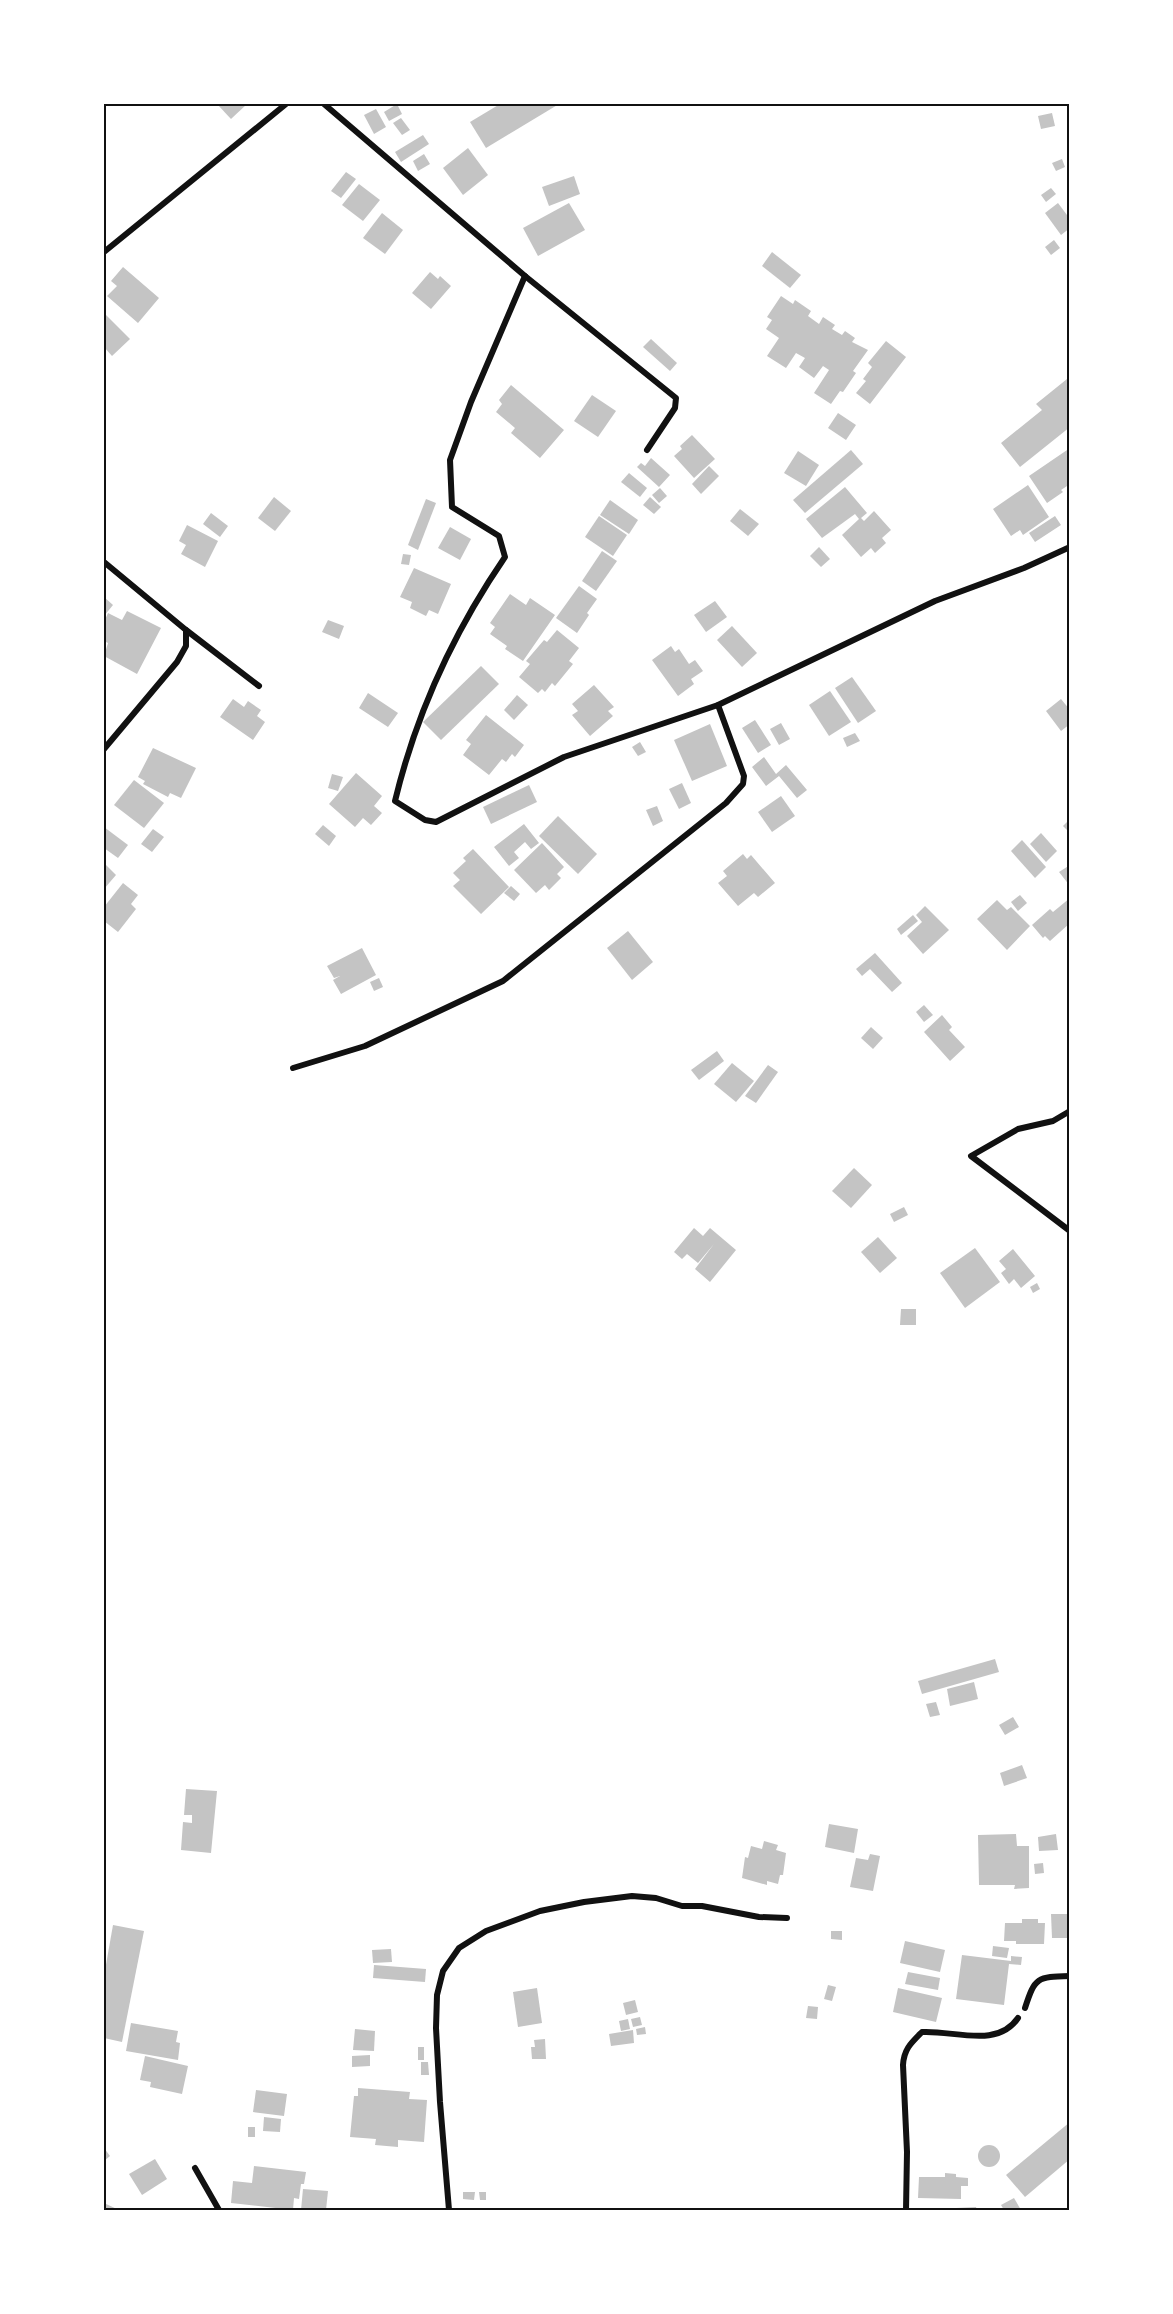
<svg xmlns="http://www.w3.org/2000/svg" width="1173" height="2314" font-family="Ubuntu,sans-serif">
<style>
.building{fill:#c4c4c4}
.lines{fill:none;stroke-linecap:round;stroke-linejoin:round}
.minor{stroke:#111;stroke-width:6}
.neatline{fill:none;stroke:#111;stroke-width:2}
</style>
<rect width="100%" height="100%" fill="#fff"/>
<!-- building -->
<g class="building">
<path d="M217 104H247L231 119Z"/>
<path d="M397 104 402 114 389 121 384 112Z"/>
<path d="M500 104H559L486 148 470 122Z"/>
<path d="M376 109 386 127 374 134 364 115Z"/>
<path d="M1052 113 1055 126 1041 129 1038 116Z"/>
<path d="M401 118 410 130 402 135 393 123Z"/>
<path d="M423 135 429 144 401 162 395 152Z"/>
<path d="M468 148 488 175 463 195 443 168Z"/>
<path d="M424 154 430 164 418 171 413 161Z"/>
<path d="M1062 159 1065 167 1056 171 1052 163Z"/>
<path d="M346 172 356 179 341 198 331 191Z"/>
<path d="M574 176 580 194 549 206 542 187Z"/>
<path d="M359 184 380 200 363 221 342 205Z"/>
<path d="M1051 188 1056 194 1046 202 1041 195Z"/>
<path d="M569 203 585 230 538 256 523 228Z"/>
<path d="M1058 203 1070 219V228L1061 235 1045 213Z"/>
<path d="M382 213 403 230 385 254 363 238Z"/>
<path d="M1054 240 1060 248 1051 255 1045 247Z"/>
<path d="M772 252 801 275 790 288 762 266Z"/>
<path d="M123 267 159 298 138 323 107 296 117 286 111 281Z"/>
<path d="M430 272 438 279 440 276 451 286 431 309 412 293Z"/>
<path d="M781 296 793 304 795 300 811 311 808 316 819 324 823 317 835 325 832 329 842 335 845 331 855 338 852 342 868 350 853 371 856 373 843 392 840 391 831 404 814 393 829 370 823 366 814 378 799 367 805 358 796 353 786 368 767 356 779 338 766 329 772 320 767 317Z"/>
<path d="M104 313 130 339 112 356 104 347Z"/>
<path d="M651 339 677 363 670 371 643 347Z"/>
<path d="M886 341 906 357 870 404 856 393 866 381 863 379 872 367 868 363Z"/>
<path d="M1067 379 1070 382V427L1020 467 1001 443 1042 410 1036 404Z"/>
<path d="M511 385 564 430 540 458 511 433 515 428 496 412 502 404 499 400Z"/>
<path d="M592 395 616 411 598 437 574 421Z"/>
<path d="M838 413 856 425 846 440 828 428Z"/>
<path d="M692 435 715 459 694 478 674 456 682 449 680 446Z"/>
<path d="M1070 448V484L1061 490 1063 492 1047 503 1029 476Z"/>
<path d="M851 450 863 464 805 513 793 500Z"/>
<path d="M798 451 819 465 806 486 784 473Z"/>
<path d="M651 458 670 475 659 487 637 467 641 463 645 466Z"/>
<path d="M709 466 719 476 701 494 692 484Z"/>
<path d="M629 473 647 488 640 497 621 482Z"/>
<path d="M1028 485 1049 517 1023 535 1020 530 1011 536 993 509Z"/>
<path d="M845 487 867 513 861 518 864 521 874 511 891 530 882 538 886 543 875 553 871 548 861 557 842 535 859 519 855 514 822 538 806 519Z"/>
<path d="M660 488 667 496 659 503 652 495Z"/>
<path d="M274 497 291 511 275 531 258 518Z"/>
<path d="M650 497 661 507 654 514 643 505Z"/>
<path d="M426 499 436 503 418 550 408 545Z"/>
<path d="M610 500 638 520 629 534 600 515Z"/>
<path d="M740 509 759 524 748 536 730 521Z"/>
<path d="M211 513 228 526 220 537 203 524Z"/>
<path d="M599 516 627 535 613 556 585 537Z"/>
<path d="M1055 516 1061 525 1035 542 1029 533Z"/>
<path d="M187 525 218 541 205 567 181 554 186 545 179 541Z"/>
<path d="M450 527 471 539 460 560 438 548Z"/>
<path d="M819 547 830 559 821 567 810 556Z"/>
<path d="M602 551 617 561 596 591 582 581Z"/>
<path d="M403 554 411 555 409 565 401 564Z"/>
<path d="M414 568 451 584 438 614 429 610 426 616 410 608 412 602 400 597Z"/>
<path d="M579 586 597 599 587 613 589 615 577 633 556 618Z"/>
<path d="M510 594 526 605 530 598 555 615 523 661 505 649 507 646 490 634 495 627 490 623Z"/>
<path d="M104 597 113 605 104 616Z"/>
<path d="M715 601 727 617 706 632 694 615Z"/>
<path d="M127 611 161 628 137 674 104 656 108 643 104 641V622L108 613 122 620Z"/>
<path d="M328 620 344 626 339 639 322 632Z"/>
<path d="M732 626 757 653 742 667 717 640Z"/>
<path d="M557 630 579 648 569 661 573 664 555 686 552 683 545 692 542 689 538 693 519 677 530 664 526 661 544 640 547 642Z"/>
<path d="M671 646 675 652 679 649 689 664 695 660 703 671 691 679 694 684 678 696 652 660Z"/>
<path d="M481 666 499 684 441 740 423 722Z"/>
<path d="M852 677 876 711 858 723 835 688Z"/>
<path d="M594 685 614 707 608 711 613 716 590 736 572 715 578 711 572 704Z"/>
<path d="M830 691 851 722 829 736 809 705Z"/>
<path d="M368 693 398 713 388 727 359 708Z"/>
<path d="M517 695 528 705 514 720 504 710Z"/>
<path d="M233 699 244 707 248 701 261 710 257 716 265 722 253 740 220 717Z"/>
<path d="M1061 699 1070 710V724L1061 731 1046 711Z"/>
<path d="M486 715 524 745 515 757 512 754 506 762 502 759 489 775 463 755 471 744 466 740Z"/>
<path d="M755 720 771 745 758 753 742 728Z"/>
<path d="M781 723 790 739 779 745 770 729Z"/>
<path d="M710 724 727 766 692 781 674 740Z"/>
<path d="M855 733 860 741 847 747 843 738Z"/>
<path d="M640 742 646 752 638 756 632 747Z"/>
<path d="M153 748 196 768 181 798 170 793 168 797 143 784 145 781 138 777Z"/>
<path d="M764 757 776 774 786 765 807 790 797 798 779 776 766 786 752 767Z"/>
<path d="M356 773 382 796 374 806 382 813 371 825 363 818 355 827 329 804Z"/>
<path d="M332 774 343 777 338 791 328 788Z"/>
<path d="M134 780 164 803 144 828 114 805Z"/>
<path d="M682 783 691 803 679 809 669 789Z"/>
<path d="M529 785 537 802 491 824 483 807Z"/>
<path d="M781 796 795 816 772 832 758 812Z"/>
<path d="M657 806 663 821 653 826 646 810Z"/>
<path d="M558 816 597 854 578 874 539 836Z"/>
<path d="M1070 819V833L1063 826Z"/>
<path d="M524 824 539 843 531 849 525 842 514 852 519 858 509 866 494 847Z"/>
<path d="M323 825 336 836 329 846 315 834Z"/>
<path d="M104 827 128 845 118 858 104 848Z"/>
<path d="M153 829 164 837 152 852 141 844Z"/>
<path d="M1041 833 1057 851 1046 862 1030 844Z"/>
<path d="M1022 840 1046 867 1035 878 1011 851Z"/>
<path d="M542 843 564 867 557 874 561 878 549 890 545 885 536 893 514 870Z"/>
<path d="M473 849 509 887 481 914 453 886 460 880 453 873 466 861 463 858Z"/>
<path d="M743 854 747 859 751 855 775 883 758 897 754 893 738 906 718 883 727 876 723 871Z"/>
<path d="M104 863 116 875 104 889Z"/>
<path d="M1070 865V886L1059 872Z"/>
<path d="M123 883 138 895 131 904 136 909 118 932 104 921V907Z"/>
<path d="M511 886 520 894 514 901 504 893Z"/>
<path d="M1020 895 1027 903 1018 911 1011 902Z"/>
<path d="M1070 898V923L1050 941 1045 936 1043 938 1032 925 1050 909 1053 912Z"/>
<path d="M997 900 1007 910 1011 907 1030 926 1007 950 977 919Z"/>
<path d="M925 906 949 930 923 954 907 936 922 922 916 915Z"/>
<path d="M913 915 918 921 901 935 897 929Z"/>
<path d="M628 931 653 962 632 980 607 948Z"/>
<path d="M362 948 376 975 341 994 333 980 340 976 334 978 327 966Z"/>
<path d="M875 953 902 983 892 992 870 969 862 976 856 969Z"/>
<path d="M379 978 383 987 374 991 370 982Z"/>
<path d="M924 1005 933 1015 924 1022 916 1012Z"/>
<path d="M942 1015 952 1027 949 1030 965 1047 950 1061 924 1032Z"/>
<path d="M871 1027 883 1038 873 1049 861 1038Z"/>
<path d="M717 1051 724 1061 699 1080 691 1070Z"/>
<path d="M732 1063 754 1081 736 1102 714 1084Z"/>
<path d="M768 1065 778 1072 756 1103 745 1096Z"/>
<path d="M854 1168 872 1185 851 1208 832 1191Z"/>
<path d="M904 1207 908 1215 894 1222 890 1214Z"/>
<path d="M694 1228 703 1236 710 1228 736 1250 710 1282 695 1269 714 1244 698 1263 687 1254 682 1259 674 1252Z"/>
<path d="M878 1237 897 1258 880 1273 861 1252Z"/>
<path d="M975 1248 1000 1282 965 1308 940 1273Z"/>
<path d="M1013 1249 1035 1276 1021 1288 1014 1279 1009 1284 1001 1273 1006 1269 999 1261Z"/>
<path d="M1037 1283 1040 1289 1033 1293 1030 1287Z"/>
<path d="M901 1309H916V1325H900Z"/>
<path d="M995 1659 999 1672 922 1694 918 1681Z"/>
<path d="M974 1682 978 1699 950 1706 947 1689Z"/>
<path d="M936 1702 940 1715 930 1717 926 1704Z"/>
<path d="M1013 1717 1019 1727 1005 1735 999 1725Z"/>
<path d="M1022 1765 1027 1778 1004 1786 1000 1773Z"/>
<path d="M186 1789 217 1791 211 1853 181 1850 183 1822 192 1823V1815H184Z"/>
<path d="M829 1824 858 1829 854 1853 825 1847Z"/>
<path d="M1016 1834 1017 1846H1029V1888L1014 1889 1015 1885H979L978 1835Z"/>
<path d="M1056 1834 1058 1850 1039 1851 1038 1837Z"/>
<path d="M764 1841 778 1845 776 1850 786 1853 783 1875H780L778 1884 767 1881V1885L742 1878 745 1857 748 1858 751 1846 762 1849Z"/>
<path d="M870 1854 880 1856 873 1891 850 1887 856 1858 868 1860Z"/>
<path d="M1043 1863 1044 1873 1035 1874 1034 1864Z"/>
<path d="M1051 1914H1070L1068 1938H1052Z"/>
<path d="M1022 1919H1038V1923H1045L1044 1944H1016V1941H1004L1005 1923H1022Z"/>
<path d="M113 1925 144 1931 122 2042 104 2038V1976Z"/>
<path d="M831 1931H842V1940L831 1939Z"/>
<path d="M905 1941 945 1950 940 1972 900 1963Z"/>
<path d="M993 1946 1009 1948 1007 1958 992 1956Z"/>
<path d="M391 1949 392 1962 373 1963 372 1950Z"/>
<path d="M962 1955 1011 1961V1956L1022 1957 1021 1965 1009 1964 1004 2005 956 1999Z"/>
<path d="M374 1965 426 1969 425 1982 373 1978Z"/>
<path d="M908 1972 940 1978 938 1990 905 1984Z"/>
<path d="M828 1985 836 1987 832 2001 824 1999Z"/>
<path d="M537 1988 542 2023 518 2027 513 1992Z"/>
<path d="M898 1988 942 1998 936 2022 893 2012Z"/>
<path d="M635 2000 638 2012 626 2015 623 2003Z"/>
<path d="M808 2006 818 2007 817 2019 806 2018Z"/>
<path d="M640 2017 642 2025 633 2027 631 2019Z"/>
<path d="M628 2019 630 2029 621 2031 619 2021Z"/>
<path d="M131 2023 178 2031 176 2042 180 2043 178 2060 126 2051Z"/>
<path d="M645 2027 646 2034 637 2035 636 2029Z"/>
<path d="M355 2029 375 2031 374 2051 353 2050Z"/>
<path d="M633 2030 634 2043 611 2046 609 2034Z"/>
<path d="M545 2039 546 2059H532L531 2047H535L534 2040Z"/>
<rect x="418" y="2047" width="6" height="13"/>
<path d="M370 2055V2066L352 2067V2056Z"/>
<path d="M145 2056 188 2066 182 2094 150 2087 151 2082 140 2080Z"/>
<path d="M421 2062H428L429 2075H421Z"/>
<path d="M358 2088 410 2092 409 2099 427 2100 424 2142 398 2140V2147L375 2145 376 2139 350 2137 354 2096H358Z"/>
<path d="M256 2090 287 2094 284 2116 253 2112Z"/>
<path d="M264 2117 281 2119 280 2132 263 2131Z"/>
<path d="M1070 2122V2159L1025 2197 1006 2175Z"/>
<rect x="248" y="2127" width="7" height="10"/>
<circle cx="989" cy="2156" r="11"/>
<path d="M104 2148 110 2156 104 2161Z"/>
<path d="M155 2159 167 2179 142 2195 129 2174Z"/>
<path d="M254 2166 306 2172 304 2184H301L299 2199 294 2198 293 2210 231 2203 233 2181 252 2183Z"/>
<path d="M945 2173 956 2174V2177L968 2178V2186H961V2199L918 2198 919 2177H945Z"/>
<path d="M303 2189 328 2191 326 2210H301Z"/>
<path d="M463 2192H475L474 2200 463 2199Z"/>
<path d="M479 2192H486V2200H480Z"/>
<path d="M1014 2198 1021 2210H1004L1001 2205Z"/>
<path d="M104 2203 119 2210H104Z"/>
<path d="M976 2207 977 2210H936V2209Z"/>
</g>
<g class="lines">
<!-- minor -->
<g class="minor">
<path d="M324 104 525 276 676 398 675 408 647 450"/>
<path d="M104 252 286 104"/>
<path d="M525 276 471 402 450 460 452 507 499 536 505 557C455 630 416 714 395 801L425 820 436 822 564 757 718 705 935 601 1024 568 1070 547"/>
<path d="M104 562 186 630V646L177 662 104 749"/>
<path d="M186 630 259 686"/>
<path d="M293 1068 365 1046 503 981 726 803 743 784 744 776 718 705"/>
<path d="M1070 1111 1053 1121 1018 1129 971 1156 1070 1231"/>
<path d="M1025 2008C1035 1977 1037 1977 1070 1976"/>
<path d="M195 2168 219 2210"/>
<path d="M449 2210 440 2102 436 2028 437 1995 443 1971 459 1948 486 1931 540 1911 584 1902 632 1896 656 1898 682 1906H702L759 1917 787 1918"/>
<path d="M906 2210 907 2152 903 2065C904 2049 911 2043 922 2032 954 2030 997 2049 1018 2018"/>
</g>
</g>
<!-- border -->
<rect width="1173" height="2314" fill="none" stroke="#ffffff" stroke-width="210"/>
<rect x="105" y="105" width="963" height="2104" class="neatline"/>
</svg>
